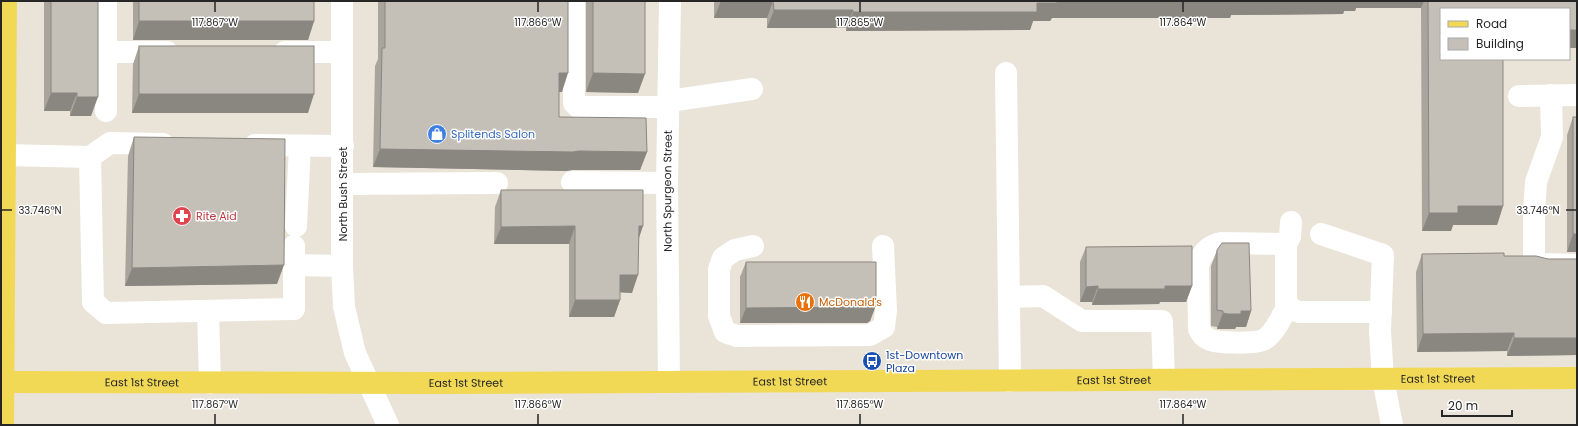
<svg xmlns="http://www.w3.org/2000/svg" width="1578" height="426" font-family="Poppins,sans-serif">
<style>
.lines{fill:none;stroke-linecap:round;stroke-linejoin:round}
.minor{stroke:#fff;stroke-width:22}
.major{stroke:#f1d955;stroke-width:22}
.wall{fill:#a9a59d}
.shaded-wall{fill:#8a8680}
.building{fill:#c5c0b7;stroke:#8a8680}
.ticks{fill:none;stroke:#262626;stroke-width:1.5}
.labels{text-anchor:middle;stroke-width:3;stroke-linejoin:round;paint-order:stroke}
.shop-label{font-size:11px;fill:#366cbe;stroke:#fff;text-anchor:start}
.street-label{font-size:11px;fill:#262626;stroke:#fff}
.health-label{font-size:11px;fill:#be3a42;stroke:#fff;text-anchor:start}
.food-label{font-size:11px;fill:#c56008;stroke:#fff;text-anchor:start}
.transit-label{font-size:11px;fill:#164399;stroke:#fff;text-anchor:start}
.ticks-label{font-size:10px;text-anchor:middle;fill:#262626;stroke:#fff;stroke-width:3;stroke-linejoin:round;paint-order:stroke}
</style>
<rect width="100%" height="100%" fill="#eae3d7"/>
<g class="lines">
<!-- minor -->
<g class="minor">
<path d="M342 1V266L344 307 355 353 388 425"/>
<path d="M574 1V103L578 107H669"/>
<path d="M106 52H167"/>
<path d="M285 52H342"/>
<path d="M1006 73 1010 381"/>
<path d="M1551 95 1552 137 1536 182 1534 212V258L1536 263 1542 264 1577 265"/>
<path d="M1519 96 1577 95"/>
<path d="M669 101 752 89"/>
<path d="M106 111V1"/>
<path d="M255 145 343 146"/>
<path d="M4 155 90 157 110 143 163 144"/>
<path d="M90 157 93 302 106 313 294 309V246"/>
<path d="M572 182 667 183"/>
<path d="M343 184 497 183"/>
<path d="M1291 222 1290 237 1286 244V304L1292 309 1299 312H1381"/>
<path d="M296 226 300 146"/>
<path d="M1321 234 1383 255 1380 331 1383 379 1392 425"/>
<path d="M1286 244 1221 243C1208 246 1201 253 1198 267L1199 329C1202 335 1204 337 1210 340 1219 343 1254 344 1263 340 1273 336 1283 315 1288 305"/>
<path d="M753 246 735 250 723 258 719 269V316L725 332 737 336 870 335 884 327 886 311 883 246"/>
<path d="M295 265 342 266"/>
<path d="M1009 297 1043 296 1082 321H1162L1164 380"/>
<path d="M208 311 210 383"/>
<path id="s1" d="M669 382 667 183 670 1"/>
</g>
<!-- major -->
<g class="major">
<path id="s2" d="M1 382 429 383 1577 378"/>
<path d="M3 425 6 1"/>
</g>
</g>
<!-- wall -->
<g class="wall">
<path d="M44 1H98L91 116H70V111H44Z"/>
<path d="M133 1H314V21L308 40H133Z"/>
<path d="M378 1H568L562 92H559V117L647 152 640 170H572L566 171 373 167 375 66 378 59Z"/>
<path d="M586 1H645L638 93 586 92Z"/>
<path d="M714 1H1577L1569 9H1441L1503 206 1497 225H1453L1451 231H1422L1421 8H1356L1355 11H1344L1343 14 1231 15 1230 18H1052L1050 21H1033L1030 30 846 31V28H767V18H714Z"/>
<path d="M139 46 308 113H132L133 64Z"/>
<path d="M1573 117H1577V252H1567V135Z"/>
<path d="M134 137 277 284 125 286 128 156Z"/>
<path d="M501 190 639 238 632 293 620 292V300L614 317H569V244H494L495 207Z"/>
<path d="M1086 247 1192 286 1186 302H1160L1159 304 1092 305V302H1080V262Z"/>
<path d="M1217 250 1251 311 1246 327H1236L1235 329H1217V327L1211 326V266Z"/>
<path d="M1422 254 1504 256 1548 259H1577V355L1507 356V351L1417 352 1416 272Z"/>
<path d="M746 262 876 305 870 321 867 323H740V277Z"/>
</g>
<!-- shaded-wall -->
<g class="shaded-wall">
<path d="M721 1H773L767 18H714Z"/>
<path d="M1057 1H1424L1421 8H1356L1355 11H1344L1343 14 1231 15 1230 18H1052L1050 21H1033L1030 30 846 31 853 12 1037 3Z"/>
<path d="M774 10H853L846 28H767Z"/>
<path d="M139 21H314L308 40H133Z"/>
<rect x="1569" y="30" width="8" height="18"/>
<path d="M559 73H568L562 92H553Z"/>
<path d="M593 73 645 74 638 93 586 92Z"/>
<path d="M51 93H77L70 111H44Z"/>
<path d="M139 94H314L308 113H132Z"/>
<path d="M77 97H98L91 116H70Z"/>
<path d="M380 149 579 151 647 152 640 170H572L566 171 373 167Z"/>
<path d="M1458 206H1503L1497 225H1453L1451 231H1422L1429 213Z"/>
<path d="M575 226 569 244H494L501 227Z"/>
<path d="M639 226H643L637 244Z"/>
<path d="M1573 234H1577V252H1567Z"/>
<path d="M284 265 277 284 125 286 132 268Z"/>
<path d="M620 275H638L632 293 614 292Z"/>
<path d="M1098 286 1092 302H1080L1086 287Z"/>
<path d="M1165 286H1192L1186 302H1160L1159 304 1092 305 1098 289Z"/>
<path d="M575 300H620L614 317H569Z"/>
<path d="M876 305 870 321 867 323H740L746 308Z"/>
<path d="M1241 311H1251L1246 327H1236L1235 329H1217L1223 313Z"/>
<path d="M1514 333 1507 351 1417 352 1423 334Z"/>
<path d="M1514 338H1577V355L1507 356Z"/>
</g>
<!-- building -->
<g class="building">
<path d="M51 1H98V97H77V93H51Z"/>
<rect x="139" y="1" width="175" height="20"/>
<path d="M385 1H568V73H559V117L646 118 647 152 579 151 573 152 380 149 382 48H385Z"/>
<path d="M593 1H645V74L593 73Z"/>
<path d="M773 1H1057V3H1037V12H853V10H774Z"/>
<path d="M1428 1H1577V30H1569V9H1441V59H1503V206H1458V213H1429Z"/>
<rect x="139" y="46" width="175" height="48"/>
<rect x="1573" y="117" width="4" height="117"/>
<path d="M134 137 285 139 284 265 132 268Z"/>
<path d="M501 190H643V226H639L638 275H620V300H575V226L501 227Z"/>
<path d="M1222 243H1249L1251 311H1241V314H1228L1223 313V311L1217 310V250Z"/>
<path d="M1192 246V286H1165V289H1098V286L1086 287V247Z"/>
<path d="M1504 253V256H1536L1548 259H1577V338H1514V333L1423 334 1422 254Z"/>
<path d="M746 262H876V305L872 307 746 308Z"/>
</g>
<!-- ticks -->
<path class="ticks" d="M215 2V12M538 2V12M860 2V12M1183 2V12M2 210H12M1566 210H1576M215 414V424M538 414V424M860 414V424M1183 414V424"/>
<!-- icons -->
<defs>
<symbol id="shop-disc" viewBox="-11 -11 22 22"><circle r="9.5" fill="#3f7fe0" stroke="#fff"/><path d="M-5-2.5h2.3a2.7 3.5 0 0 1 5.4 0H5L5.5 6h-11ZM-1.5-2.5h3a1.5 2.3 0 0 0-3 0Z" fill="#fff"/></symbol>
<symbol id="pharmacy-disc" viewBox="-11 -11 22 22"><circle r="9.5" fill="#e0444e" stroke="#fff"/><path d="M-2-6h4v4h4v4h-4v4h-4v-4h-4v-4h4Z" fill="#fff"/></symbol>
<symbol id="restaurant-disc" viewBox="-11 -11 22 22"><circle r="9.5" fill="#e8710a" stroke="#fff"/><path d="M-5-6h1v4h1v-4h1v4h1v-4h1v5L-1.5 .5V6h-2V.5L-5-1ZM5-6V6H3V1.5H1.5Q1.5-4 5-6Z" fill="#fff"/></symbol>
<symbol id="bus-disc" viewBox="-11 -11 22 22"><circle r="9.5" fill="#1a4fb4" stroke="#fff"/><path d="M-5-6H5V4H4V6H2V4H-2V6H-4V4H-5ZM-3.5-4V0h7V-4ZM-3.5 1.2v1.5H-2V1.2ZM2 1.2v1.5H3.5V1.2Z" fill="#fff"/></symbol>
</defs>
<g fill-rule="evenodd">
<use href="#shop-disc" x="426" y="123" width="22" height="22"/>
<use href="#pharmacy-disc" x="171" y="205" width="22" height="22"/>
<use href="#restaurant-disc" x="794" y="291" width="22" height="22"/>
<use href="#bus-disc" x="861" y="350" width="22" height="22"/>
</g>
<g class="labels">
<!-- shop labels -->
<g class="shop-label">
<text x="451" y="138">Splitends Salon</text>
</g>
<!-- street labels -->
<g class="street-label">
<text dy="4" stroke="none"><textPath href="#s1" startOffset="191">North Spurgeon Street</textPath></text>
<text transform="translate(343 194) rotate(-90)" y="4">North Bush Street</text>
<text dy="4" stroke="none"><textPath href="#s2" startOffset="1437">East 1st Street</textPath></text>
<text dy="4" stroke="none"><textPath href="#s2" startOffset="1113">East 1st Street</textPath></text>
<text dy="4" stroke="none"><textPath href="#s2" startOffset="789">East 1st Street</textPath></text>
<text dy="4" stroke="none"><textPath href="#s2" startOffset="141">East 1st Street</textPath></text>
<text dy="4" stroke="none"><textPath href="#s2" startOffset="465">East 1st Street</textPath></text>
</g>
<!-- health labels -->
<g class="health-label">
<text x="196" y="220">Rite Aid</text>
</g>
<!-- food labels -->
<g class="food-label">
<text x="819" y="306">McDonald's</text>
</g>
<!-- transit labels -->
<g class="transit-label">
<text x="886" y="359">1st-Downtown<tspan x="886" dy="13">Plaza</tspan></text>
</g>
</g>
<g class="ticks-label">
<text x="215" y="26">117.867°W</text>
<text x="538" y="26">117.866°W</text>
<text x="860" y="26">117.865°W</text>
<text x="1183" y="26">117.864°W</text>
<text x="40" y="214">33.746°N</text>
<text x="1538" y="214">33.746°N</text>
<text x="215" y="408">117.867°W</text>
<text x="538" y="408">117.866°W</text>
<text x="860" y="408">117.865°W</text>
<text x="1183" y="408">117.864°W</text>
</g>
<!-- border -->
<rect width="1578" height="426" fill="none" stroke="#262626" stroke-width="4"/>
<!-- legend -->
<rect x="1440" y="8" width="130" height="52" fill="#ffffff" stroke="#a8a8a8"/>
<rect x="1448" y="21" width="20" height="6" fill="#f1d955" stroke="#a8a8a8"/>
<text x="1476" y="28" font-size="12" fill="#262626">Road</text>
<rect x="1448" y="38" width="20" height="12" fill="#c5c0b7" stroke="#a8a8a8"/>
<text x="1476" y="48" font-size="12" fill="#262626">Building</text>
<!-- scale -->
<path d="M1442 410v6h70v-6" fill="none" stroke="#262626" stroke-width="2"/>
<text x="1448" y="410" font-size="12" fill="#262626" stroke="#ffffff" stroke-width="3" paint-order="stroke">20 m</text>
</svg>
